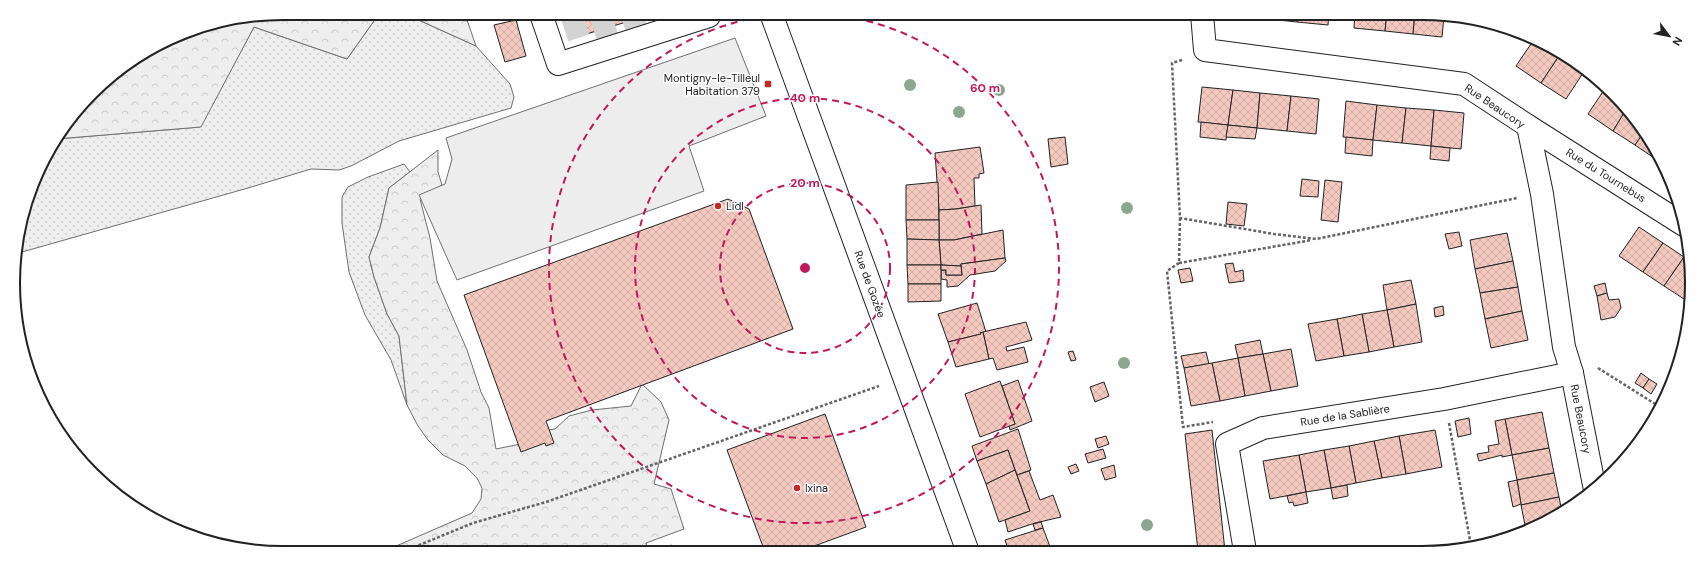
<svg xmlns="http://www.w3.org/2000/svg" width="1705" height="566" font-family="'DM Sans',sans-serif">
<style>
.grass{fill:url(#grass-dots);stroke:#6f6f6f}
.forest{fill:url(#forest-crowns);stroke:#6f6f6f}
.parking{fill:#ededed;stroke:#6f6f6f}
.building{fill:url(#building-cross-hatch);stroke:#222}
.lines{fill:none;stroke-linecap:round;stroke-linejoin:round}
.minor-tunnel{stroke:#d3d3d3;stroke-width:22;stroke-dasharray:22 11;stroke-linecap:butt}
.minor-casing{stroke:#222;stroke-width:24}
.major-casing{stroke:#222;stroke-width:24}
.path{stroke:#646464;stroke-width:2.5;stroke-dasharray:3 2;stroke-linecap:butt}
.minor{stroke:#fff;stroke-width:22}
.major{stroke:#fff;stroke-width:22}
.hedge{stroke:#2f5e38;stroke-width:3;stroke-dasharray:2 3;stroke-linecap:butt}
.tree{fill:#8da692}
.ring{fill:none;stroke:#c2185b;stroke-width:2;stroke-dasharray:7 5}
.poi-dot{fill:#c62828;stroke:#fff;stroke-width:1.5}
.labels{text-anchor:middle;stroke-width:3;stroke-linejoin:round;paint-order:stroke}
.poi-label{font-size:11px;fill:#222;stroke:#fff;text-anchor:start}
.street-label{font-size:11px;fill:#222;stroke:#fff}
.rim{fill:none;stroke:#222;stroke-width:2}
.centre{fill:#c2185b;stroke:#fff;stroke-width:2}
.ring-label{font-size:12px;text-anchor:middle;font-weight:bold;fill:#c2185b;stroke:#fff;stroke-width:3;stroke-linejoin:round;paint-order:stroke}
</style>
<defs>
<pattern id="grass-dots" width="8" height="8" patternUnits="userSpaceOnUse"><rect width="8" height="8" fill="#eee"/><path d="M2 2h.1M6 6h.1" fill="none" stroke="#ccc" stroke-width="1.8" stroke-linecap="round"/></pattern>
<pattern id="forest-crowns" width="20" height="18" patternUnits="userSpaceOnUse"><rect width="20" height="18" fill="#eee"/><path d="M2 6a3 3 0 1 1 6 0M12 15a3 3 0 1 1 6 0" fill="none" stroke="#ccc"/></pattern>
<pattern id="building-cross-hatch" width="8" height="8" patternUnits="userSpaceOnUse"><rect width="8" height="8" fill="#f3c9c0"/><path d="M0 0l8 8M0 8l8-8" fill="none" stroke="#d0aca5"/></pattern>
</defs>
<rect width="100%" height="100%" fill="#fff"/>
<!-- grass -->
<g class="grass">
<path d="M412 17 476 46 510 84 514 97 511 108 399 141 351 166 339 170 311 169 248 188 15 254V248L41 163 56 139 200 127 254 27 347 59 376 18Z"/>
<path d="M404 164 410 172 389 188 380 228 369 257 374 277 387 314 399 336 407 405 391 360 365 315 349 272 342 223V197L348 187 368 177Z"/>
</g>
<!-- forest -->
<g class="forest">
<path d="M412 17H466L476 46Z"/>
<path d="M231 18H376L347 59 254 27 201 127 56 139 69 119 105 80 180 33Z"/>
<path d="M438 150V172L442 185 420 199 430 238 437 281 467 350 481 392 489 408 496 449 540 440 539 431 555 429 569 416 592 410 631 406 642 384 661 402 669 420 654 484 671 489 684 529 646 543 648 552 376 553 387 550 472 513 481 499 482 488 477 478 465 466 443 455 428 440 418 426 407 405 399 336 387 314 374 277 369 257 380 228 389 188Z"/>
</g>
<!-- parking -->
<path class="parking" d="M735 38 766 116 689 146 704 191 457 280 419 195 445 184 452 159 446 138Z"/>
<!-- building -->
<g class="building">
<path d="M1329 13 1328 25 1297 22 1298 14Z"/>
<path d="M1355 13H1387L1385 31 1354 28Z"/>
<path d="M1387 13H1415L1413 34 1385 31Z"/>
<path d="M1415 13 1444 16 1442 37 1413 34Z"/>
<path d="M1239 14H1269L1268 19 1239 16Z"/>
<path d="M1269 14H1298L1297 22 1268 19Z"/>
<path d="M646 16 570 39 563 17Z"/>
<path d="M516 20 526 56 505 62 494 25Z"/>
<path d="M1535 38 1561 53 1541 83 1516 66Z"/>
<path d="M1561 53 1585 70 1566 99 1541 83Z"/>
<path d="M1202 87 1233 90 1228 125 1198 122Z"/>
<path d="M1606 87 1627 108 1613 131 1588 114Z"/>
<path d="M1233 90 1260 93 1257 128 1228 125Z"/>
<path d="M1260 93 1291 96 1287 131 1257 128Z"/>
<path d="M1291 96 1319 99 1316 134 1287 131Z"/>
<path d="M1346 101 1377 105 1373 140 1343 137Z"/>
<path d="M1377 105 1406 108 1402 143 1373 140Z"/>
<path d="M1406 108 1434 110 1431 146 1402 143Z"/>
<path d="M1627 108 1644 132 1635 145 1613 131Z"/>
<path d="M1434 110 1464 113 1461 149 1431 146Z"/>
<path d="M1201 122 1228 125 1226 140 1200 137Z"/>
<path d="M1228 125 1257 128 1255 139 1226 137Z"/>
<path d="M1644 132 1656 148 1661 160 1660 162 1635 145Z"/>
<path d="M1065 137 1068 164 1051 167 1048 139Z"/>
<path d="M1346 137 1373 140 1372 156 1345 153Z"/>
<path d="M1431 146 1450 148 1449 161 1430 159Z"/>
<path d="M980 147 984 173 979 174V178H974L975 206 956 209 939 210 935 153Z"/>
<path d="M1302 179 1319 181 1318 197 1300 196Z"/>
<path d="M1325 180 1342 182 1338 222 1321 220Z"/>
<path d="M938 182 939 220H906V185Z"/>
<path d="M728 199 749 209 793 329 546 421 554 443 546 446 545 443 521 452 464 295Z"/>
<path d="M1228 202 1247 204 1244 226 1226 224Z"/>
<path d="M981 205 982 234 954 240H939V210L956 209Z"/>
<path d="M906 220H939V240L907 239Z"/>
<path d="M1639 227 1663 243 1643 272 1619 256Z"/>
<path d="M1003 230 1005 258 961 264V266L941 265 939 240H954Z"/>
<path d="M1459 232 1462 246 1449 249 1445 234Z"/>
<path d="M1507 233 1513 261 1475 269 1470 240Z"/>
<path d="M907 239 939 240 941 265H907Z"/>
<path d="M1663 243 1684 257 1664 286 1643 272Z"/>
<path d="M1684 257 1690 261 1691 295 1687 301 1664 286Z"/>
<path d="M1005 258 1006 261 995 271 970 275 958 286 947 287V280L941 279V270H946V275H962L961 264Z"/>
<path d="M1513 261 1518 287 1480 293 1475 269Z"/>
<path d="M1233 263 1235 272 1243 270 1244 281 1229 283 1225 264Z"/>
<path d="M907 265H941V284H908Z"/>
<path d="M941 265 961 266 962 275H946V270H941Z"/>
<path d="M1190 268 1193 281 1181 283 1178 270Z"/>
<path d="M1411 280 1416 304 1387 310 1383 285Z"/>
<path d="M1605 283 1607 293 1597 296 1594 286Z"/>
<path d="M908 284H941V301L908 302Z"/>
<path d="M1518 287 1522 311 1485 319 1480 293Z"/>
<path d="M1607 293 1609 300 1619 299 1621 308 1615 317 1601 320 1597 296Z"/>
<path d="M977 303 986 332 980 333 981 334 948 342 938 314Z"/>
<path d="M1416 304 1422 342 1394 347 1387 310Z"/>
<path d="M1443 306 1444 315 1435 317 1434 308Z"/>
<path d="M1387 310 1394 347 1369 352 1362 314Z"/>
<path d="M1522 311 1528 340 1491 348 1485 319Z"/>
<path d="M1362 314 1369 352 1344 356 1337 319Z"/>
<path d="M1337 319 1344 356 1316 361 1308 324Z"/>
<path d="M1026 322 1032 340 1006 347 1007 351 1024 347 1028 362 997 370 993 358 989 359 983 332Z"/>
<path d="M983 332 989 359 956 367 948 342 981 334 980 333Z"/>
<path d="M1260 340 1263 354 1238 358 1235 345Z"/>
<path d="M1291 349 1298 386 1271 391 1263 354Z"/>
<path d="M1073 351 1076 360 1071 361 1068 352Z"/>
<path d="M1206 352 1209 364 1184 368 1181 356Z"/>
<path d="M1263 354 1271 391 1245 396 1238 358Z"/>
<path d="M1238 358 1245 396 1220 401 1212 363Z"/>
<path d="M1212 363 1220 401 1191 406 1184 368Z"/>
<path d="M1641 373 1649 379 1643 388 1635 383Z"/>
<path d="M1649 379 1657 384 1651 394 1643 388Z"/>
<path d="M1018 380 1032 421 1010 430 1009 426 1015 424 1002 386Z"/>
<path d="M1000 381 1015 424 980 437 965 394Z"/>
<path d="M1104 382 1109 396 1095 402 1090 387Z"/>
<path d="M1542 412 1549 448 1512 455 1505 419Z"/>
<path d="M825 414 866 527 798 552H765L727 450Z"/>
<path d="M1469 418 1471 434 1458 437 1455 421Z"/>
<path d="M1505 419 1512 455 1502 457V455L1479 461 1477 454 1489 452 1488 446 1499 444 1495 421Z"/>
<path d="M1018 429 1031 470 1017 475 1008 450 977 461 972 446Z"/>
<path d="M1212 430 1225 551H1198L1185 434Z"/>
<path d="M1435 430 1442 467 1406 474 1399 436Z"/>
<path d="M1106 436 1109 444 1098 448 1095 439Z"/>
<path d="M1399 436 1406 474 1382 478 1374 441Z"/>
<path d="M1374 441 1382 478 1356 483 1349 446Z"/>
<path d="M1349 446 1356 483 1331 488 1324 450Z"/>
<path d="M1549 448 1554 473 1517 480 1512 455Z"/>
<path d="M1103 449 1106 458 1088 463 1085 454Z"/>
<path d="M1008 450 1015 470 986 484 977 461Z"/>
<path d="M1324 450 1331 488 1306 492 1299 455Z"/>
<path d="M1299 455 1306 492 1270 499 1263 461Z"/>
<path d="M1076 464 1079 471 1071 474 1068 467Z"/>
<path d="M1114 465 1116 477 1105 480 1101 469Z"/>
<path d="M1015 470 1030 511 999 522 986 484Z"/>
<path d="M1029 471 1040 500 1053 495 1061 517 1035 523 1008 532 1005 520 1030 511 1017 475Z"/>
<path d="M1554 473 1559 497 1521 505 1517 480Z"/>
<path d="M1517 480 1521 504 1513 507 1508 482Z"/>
<path d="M1347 485 1348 496 1333 499 1331 488Z"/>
<path d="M1306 492 1308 503 1294 506 1293 502 1289 503 1287 496Z"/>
<path d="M1559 497 1562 512 1541 525 1526 530 1521 505Z"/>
<path d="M1041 522 1043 528 1035 530 1033 524Z"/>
<path d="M1043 528 1052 552H1009L1005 540Z"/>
</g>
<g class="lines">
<!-- minor-tunnel -->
<g class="minor-tunnel">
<path d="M632 16 640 38"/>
<path d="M572 17 585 57"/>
<path d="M601 17 611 48"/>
</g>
<defs>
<g id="minor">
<path d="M1202 14 1205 50 1464 84 1528 126 1542 194 1564 347 1572 373 1595 490"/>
<path d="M542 17 558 64 709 16"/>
<path d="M1528 126 1684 225"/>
<path d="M1245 551 1227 444 1263 428 1444 399 1572 373"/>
</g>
<path id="major" d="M772 16 968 552"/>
</defs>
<!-- minor casing -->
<use href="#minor" class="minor-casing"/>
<!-- major casing -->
<use href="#major" class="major-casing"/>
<!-- path -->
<g class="path">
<path d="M1182 60 1172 63 1180 218 1274 234 1316 239 1517 198"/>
<path d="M1180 218 1179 263 1312 240"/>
<path d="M1179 263 1167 271 1183 427 1213 422"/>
<path d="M1598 368 1660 407"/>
<path d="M1449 423 1471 546"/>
<path d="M400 553 473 523 546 502 879 386"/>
</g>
<!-- minor -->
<use href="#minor" class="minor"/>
<!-- major -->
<use href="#major" class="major"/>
<!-- hedge -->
<path class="hedge" d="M670 545 672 552"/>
</g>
<!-- trees -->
<g class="tree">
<circle cx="910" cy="85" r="6"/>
<circle cx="999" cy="90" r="6"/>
<circle cx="959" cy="112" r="6"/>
<circle cx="1127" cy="208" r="6"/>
<circle cx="1124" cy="363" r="6"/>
<circle cx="1147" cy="525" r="6"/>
</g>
<!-- distance rings -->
<g class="ring">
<circle cx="805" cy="268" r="85"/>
<circle cx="805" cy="268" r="170"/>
<path d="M843 16A255 255 0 1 1 765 16"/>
</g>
<!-- markers -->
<g class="poi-dot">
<rect x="764" y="80" width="8" height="8" rx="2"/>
<circle cx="718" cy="206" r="4"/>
<circle cx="797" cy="488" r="4"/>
</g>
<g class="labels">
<!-- poi labels -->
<g class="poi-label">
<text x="760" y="82" text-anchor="end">Montigny-le-Tilleul<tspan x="760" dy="13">Habitation 379</tspan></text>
<text x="726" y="210">Lidl</text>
<text x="805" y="492">Ixina</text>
</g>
<!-- street labels -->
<g class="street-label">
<text transform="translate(1495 106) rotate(34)" y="4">Rue Beaucory</text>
<text transform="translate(1606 175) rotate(32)" y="4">Rue du Tournebus</text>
<text transform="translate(870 284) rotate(70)" y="4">Rue de Gozée</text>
<text transform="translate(1345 415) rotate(-9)" y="4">Rue de la Sablière</text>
<text transform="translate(1581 419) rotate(79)" y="4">Rue Beaucory</text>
</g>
</g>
<!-- crop -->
<path d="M0 0H1705V566H0ZM283 20H1422A263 263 0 0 1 1685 283V283A263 263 0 0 1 1422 546H283A263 263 0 0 1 20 283V283A263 263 0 0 1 283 20Z" fill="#fff" fill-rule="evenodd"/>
<path class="rim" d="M283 20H1422A263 263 0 0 1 1685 283V283A263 263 0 0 1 1422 546H283A263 263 0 0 1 20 283V283A263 263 0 0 1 283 20Z"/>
<circle cx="805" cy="268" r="6" class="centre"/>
<g class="ring-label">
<text x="985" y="92">60 m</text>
<text x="805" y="102">40 m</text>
<text x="805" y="187">20 m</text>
</g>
<!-- north arrow -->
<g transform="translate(1669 36) rotate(122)" stroke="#ffffff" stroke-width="3" paint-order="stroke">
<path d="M0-3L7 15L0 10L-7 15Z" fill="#222222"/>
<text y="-6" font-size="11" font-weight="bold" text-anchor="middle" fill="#222222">N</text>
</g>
</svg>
